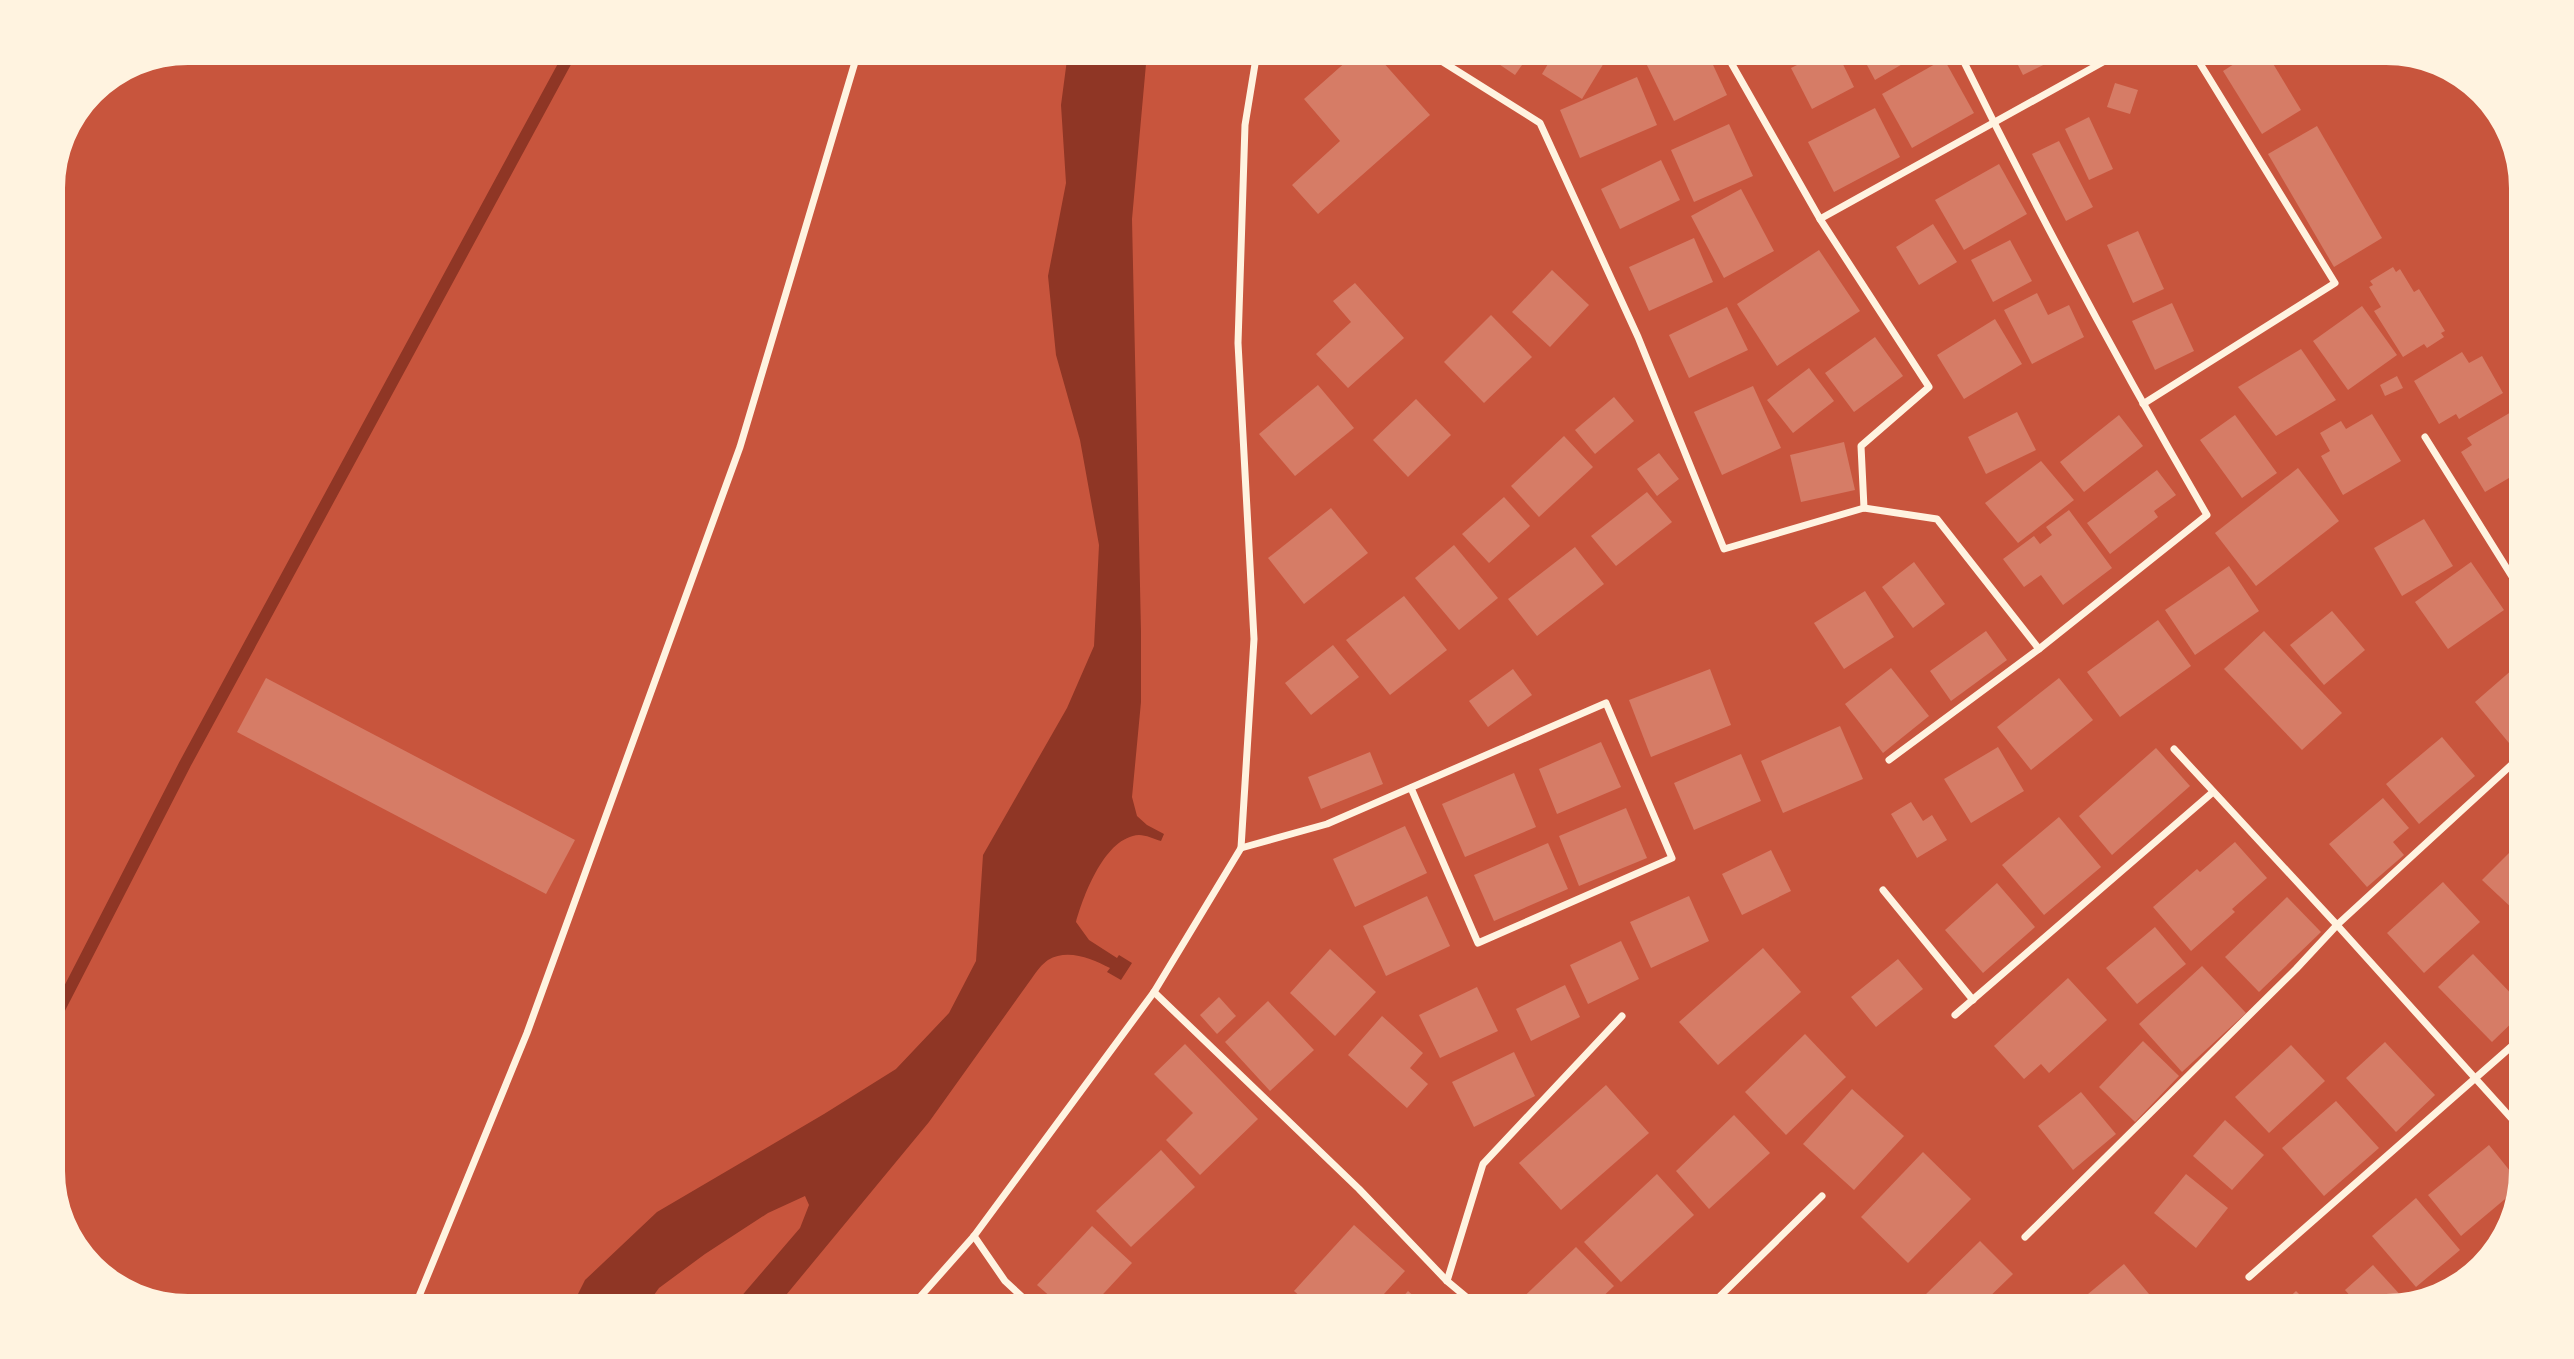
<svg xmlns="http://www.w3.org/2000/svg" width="2574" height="1359" font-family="'Fira Sans',sans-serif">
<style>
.water{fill:#8f3625}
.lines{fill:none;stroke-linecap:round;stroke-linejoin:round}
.stream{stroke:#8f3625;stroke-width:12}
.building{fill:#d67c66}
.minor{stroke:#fff3e0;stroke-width:7}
</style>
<rect width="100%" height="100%" fill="#c8553d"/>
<!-- water -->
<path class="water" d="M1068 52 1147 53 1132 219 1141 632V702L1132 797 1137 816 1147 825 1164 834 1161 841C1154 839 1146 835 1139 835 1105 837 1084 894 1076 922L1089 940 1117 958 1119 955 1132 963 1121 980 1107 972 1110 968C1092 959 1068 948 1048 960 1042 964 1036 972 1032 978L929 1122 777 1306H733L800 1228 809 1205 805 1196 768 1213 705 1254 659 1288 646 1306H572L585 1280 657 1212 824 1114 896 1069 949 1013 976 961 983 855 1067 708 1094 646 1099 545 1080 440 1056 355 1048 276 1066 183 1061 105Z"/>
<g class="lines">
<!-- stream -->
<path class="stream" d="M53 1021 185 764 571 52"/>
</g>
<!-- building -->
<g class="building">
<path d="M1357 52H1374L1430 115 1318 214 1292 185 1340 141 1304 99Z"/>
<path d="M1481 52H1531L1515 75Z"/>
<path d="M1555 52H1609L1610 53 1582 99 1542 74Z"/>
<path d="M1657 52H1707L1727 95 1674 121 1644 59Z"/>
<path d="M1823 52H1837L1854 87 1812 109 1791 68Z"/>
<path d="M1860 52H1923L1875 80Z"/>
<path d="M1986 52H2070L2023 75 2013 55 1992 65Z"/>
<path d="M2253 52H2266L2301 110 2262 134 2223 71Z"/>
<path d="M1944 59 1974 113 1912 148 1882 94Z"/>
<path d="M1637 77 1657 125 1580 158 1560 110Z"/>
<path d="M2115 83 2138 90 2130 114 2107 107Z"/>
<path d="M1875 108 1900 157 1834 192 1808 142Z"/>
<path d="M2089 117 2113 169 2089 180 2065 129Z"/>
<path d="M1729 124 1753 176 1694 202 1671 150Z"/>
<path d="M2317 126 2382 238 2334 267 2268 154Z"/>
<path d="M2059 141 2093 207 2066 221 2032 154Z"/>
<path d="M1661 160 1680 200 1620 229 1601 189Z"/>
<path d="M1999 164 2027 214 1964 250 1935 200Z"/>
<path d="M1741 189 1774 251 1724 278 1691 216Z"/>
<path d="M1933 224 1957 262 1919 285 1896 247Z"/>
<path d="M2138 231 2164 289 2133 303 2107 245Z"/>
<path d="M1694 238 1713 282 1649 311 1629 267Z"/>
<path d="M2010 240 2032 281 1993 302 1971 260Z"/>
<path d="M1819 250 1860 311 1777 366 1737 304Z"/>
<path d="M2393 267 2396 272 2400 269 2414 292 2419 289 2445 331 2441 333 2444 337 2427 348 2424 344 2403 357 2374 311 2381 307 2369 287 2373 285 2370 281Z"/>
<path d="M1552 270 1589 305 1550 347 1512 312Z"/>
<path d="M1355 283 1404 338 1348 388 1316 354 1351 322 1333 301Z"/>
<path d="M2037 293 2048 315 2069 305 2084 337 2032 364 2004 310Z"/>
<path d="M2172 303 2194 351 2155 370 2132 321Z"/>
<path d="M2362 306 2397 355 2348 390 2313 341Z"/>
<path d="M1727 307 1748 350 1689 378 1669 335Z"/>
<path d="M1491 315 1532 357 1484 403 1444 362Z"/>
<path d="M1995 319 2022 364 1964 399 1937 355Z"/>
<path d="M1875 337 1903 376 1854 412 1825 373Z"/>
<path d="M2301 349 2336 400 2276 436 2238 387Z"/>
<path d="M2462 352 2469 363 2482 356 2503 393 2459 419 2456 414 2439 424 2414 381Z"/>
<path d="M1809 368 1834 401 1793 433 1767 400Z"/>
<path d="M2397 376 2403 388 2385 396 2380 385Z"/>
<path d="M1318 385 1354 428 1295 476 1259 434Z"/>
<path d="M1753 386 1781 448 1722 475 1694 412Z"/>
<path d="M1614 397 1634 421 1595 454 1575 430Z"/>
<path d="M1416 399 1451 435 1408 477 1373 440Z"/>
<path d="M2518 408 2521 413V471L2485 492 2461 452 2472 445 2467 438Z"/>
<path d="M2017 412 2036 450 1986 474 1968 437Z"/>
<path d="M2372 414 2401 461 2343 495 2321 456 2330 451 2320 433 2341 421 2346 429Z"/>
<path d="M2119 415 2143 446 2084 492 2060 462Z"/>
<path d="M2235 415 2277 473 2242 498 2200 440Z"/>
<path d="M1564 436 1593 467 1539 517 1511 486Z"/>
<path d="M1844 442 1855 490 1801 502 1790 455Z"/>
<path d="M1659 453 1679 479 1657 496 1637 469Z"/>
<path d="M2041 461 2074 500 2018 543 1985 503Z"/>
<path d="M2298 468 2339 521 2256 586 2215 533Z"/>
<path d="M2157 470 2176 495 2154 511 2158 517 2110 554 2087 523Z"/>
<path d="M1647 492 1672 522 1616 566 1591 536Z"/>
<path d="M1504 497 1530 526 1489 563 1462 534Z"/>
<path d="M1331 508 1368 553 1304 604 1268 558Z"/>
<path d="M2069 510 2112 568 2063 605 2041 575 2024 587 2003 559 2034 536 2040 544 2052 535 2046 527Z"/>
<path d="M2424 519 2453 566 2402 596 2374 548Z"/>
<path d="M1454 545 1498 598 1459 630 1415 578Z"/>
<path d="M1575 547 1604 584 1537 636 1508 599Z"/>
<path d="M1914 562 1945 604 1913 628 1882 587Z"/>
<path d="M2471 562 2504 610 2448 649 2415 602Z"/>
<path d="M2229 566 2259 611 2195 655 2165 610Z"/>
<path d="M1865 591 1894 637 1844 669 1814 623Z"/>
<path d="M1404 596 1447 650 1390 695 1346 640Z"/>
<path d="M2332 611 2365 650 2324 685 2290 645Z"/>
<path d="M2158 620 2191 666 2120 717 2087 672Z"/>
<path d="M1986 631 2007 660 1951 701 1930 671Z"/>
<path d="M2264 631 2342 713 2302 750 2224 669Z"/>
<path d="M1333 645 1359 677 1311 715 1285 683Z"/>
<path d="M2521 662V733L2509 743 2475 702Z"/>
<path d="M1891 668 1929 716 1883 753 1845 704Z"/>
<path d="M1513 669 1532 695 1488 727 1469 701Z"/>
<path d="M1710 669 1731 725 1651 757 1629 700Z"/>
<path d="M266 678 575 840 546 894 237 732Z"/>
<path d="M2059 678 2093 720 2031 770 1997 727Z"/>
<path d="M1840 726 1863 779 1783 813 1761 761Z"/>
<path d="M2442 737 2475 776 2419 824 2386 784Z"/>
<path d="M1601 742 1621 787 1557 814 1539 769Z"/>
<path d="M1998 747 2024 791 1971 823 1944 779Z"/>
<path d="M2156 748 2190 786 2112 855 2079 816Z"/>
<path d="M1370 752 1383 784 1321 809 1308 777Z"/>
<path d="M1741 754 1761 801 1694 830 1674 783Z"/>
<path d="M1514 773 1536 827 1465 857 1442 804Z"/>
<path d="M2383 798 2409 828 2393 842 2404 855 2367 887 2329 844Z"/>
<path d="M1911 802 1923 821 1932 815 1947 840 1917 858 1891 814Z"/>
<path d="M1626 808 1647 858 1579 886 1559 836Z"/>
<path d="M2059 817 2101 867 2044 915 2002 865Z"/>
<path d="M1405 826 1427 873 1355 907 1333 859Z"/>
<path d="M2235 842 2267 878 2232 909 2235 912 2191 951 2153 907 2197 869 2200 872Z"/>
<path d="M1548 843 1568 889 1494 921 1474 875Z"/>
<path d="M1771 850 1791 891 1742 915 1722 874Z"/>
<path d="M2509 853 2521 866V905L2515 911 2482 880Z"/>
<path d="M2443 882 2480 922 2424 973 2387 933Z"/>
<path d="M1997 883 2035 927 1983 973 1945 930Z"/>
<path d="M1427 896 1450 946 1386 976 1363 926Z"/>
<path d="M1689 896 1709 941 1651 968 1630 922Z"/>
<path d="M2287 897 2321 932 2259 992 2225 957Z"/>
<path d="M2155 927 2186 964 2137 1004 2106 968Z"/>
<path d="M1621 941 1639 979 1588 1004 1570 965Z"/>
<path d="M1763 948 1801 992 1718 1065 1679 1022Z"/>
<path d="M1330 949 1376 992 1335 1036 1290 993Z"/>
<path d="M2473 954 2521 1004V1014L2492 1042 2438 987Z"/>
<path d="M1898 959 1923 989 1876 1027 1851 997Z"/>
<path d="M2521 963V980L2513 971Z"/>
<path d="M2202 966 2246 1013 2182 1072 2139 1024Z"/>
<path d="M2068 978 2107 1020 2049 1073 2041 1064 2024 1079 1994 1046Z"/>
<path d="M1565 985 1580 1017 1531 1041 1516 1009Z"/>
<path d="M1477 987 1498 1031 1440 1058 1419 1015Z"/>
<path d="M1219 997 1236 1016 1217 1034 1200 1015Z"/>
<path d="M1268 1001 1314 1050 1270 1091 1225 1042Z"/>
<path d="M1382 1016 1423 1053 1410 1068 1428 1084 1407 1108 1348 1055Z"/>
<path d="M1805 1034 1846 1077 1786 1135 1745 1092Z"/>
<path d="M2143 1041 2179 1076 2135 1122 2099 1087Z"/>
<path d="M2385 1042 2435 1095 2396 1132 2346 1078Z"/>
<path d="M1185 1044 1258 1119 1200 1175 1166 1140 1193 1113 1154 1074Z"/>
<path d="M2291 1045 2325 1081 2269 1133 2235 1097Z"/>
<path d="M1514 1052 1535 1096 1474 1127 1452 1082Z"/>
<path d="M1606 1085 1649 1133 1561 1210 1519 1163Z"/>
<path d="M1852 1089 1904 1136 1854 1190 1803 1144Z"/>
<path d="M2081 1092 2116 1134 2073 1170 2038 1126Z"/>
<path d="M2336 1101 2379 1148 2324 1196 2282 1148Z"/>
<path d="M1734 1115 1770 1153 1709 1209 1676 1171Z"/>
<path d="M2225 1120 2264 1155 2232 1190 2193 1156Z"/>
<path d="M2489 1145 2519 1182 2517 1189 2461 1236 2428 1195Z"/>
<path d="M1161 1150 1195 1187 1131 1247 1096 1211Z"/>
<path d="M1923 1152 1971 1199 1908 1263 1861 1217Z"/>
<path d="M1657 1174 1694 1215 1621 1282 1584 1242Z"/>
<path d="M2186 1174 2228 1208 2196 1248 2154 1213Z"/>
<path d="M2416 1198 2460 1250 2416 1287 2372 1236Z"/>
<path d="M1354 1225 1405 1271 1373 1306H1311L1294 1291Z"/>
<path d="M1092 1226 1132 1263 1092 1306H1061L1037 1285Z"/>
<path d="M1980 1241 2013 1274 1980 1306H1930L1922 1298Z"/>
<path d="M1576 1247 1614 1286 1593 1306H1514Z"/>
<path d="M2124 1264 2159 1306H2078L2076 1304Z"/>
<path d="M2373 1265 2404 1299 2400 1303 2387 1306H2359L2345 1290Z"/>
<path d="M1408 1291 1425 1306H1395Z"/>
<path d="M2296 1291 2311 1306H2280Z"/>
<path d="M1294 1296 1303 1306H1281Z"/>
</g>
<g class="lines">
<!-- minor -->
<g class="minor">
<path d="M1427 52 1540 123 1638 337 1724 549 1864 508 1937 519 2039 649"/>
<path d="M1725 52 1820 219 1929 387 1861 446 1864 508"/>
<path d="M1820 219 2121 52"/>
<path d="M2143 404 2335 283 2193 52"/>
<path d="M2425 437 2521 591"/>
<path d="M2174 749 2337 925 2521 756"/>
<path d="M1889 760 2039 649 2207 515C2119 364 2036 209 1959 52"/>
<path d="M1241 848 1327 824 1606 703 1672 858 1478 943 1411 788"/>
<path d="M1883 890 1973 1000"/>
<path d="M1154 992 1359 1189 1447 1281 1477 1306"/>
<path d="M1955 1015 2213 792"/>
<path d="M974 1236 1005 1281 1032 1306"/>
<path d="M2025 1237 2296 969 2337 925 2521 1129"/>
<path d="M2249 1277 2521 1038"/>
<path d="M1447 1281 1483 1164 1622 1016"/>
<path d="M415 1306 527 1033 740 447 858 52"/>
<path d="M912 1306 974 1236 1154 992 1241 848 1254 639 1238 343 1245 125 1257 52"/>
<path d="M1710 1306 1822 1196"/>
</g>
</g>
<!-- crop -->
<path d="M0 0H2574V1359H0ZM188 65H2386A123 123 0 0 1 2509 188V1171A123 123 0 0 1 2386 1294H188A123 123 0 0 1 65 1171V188A123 123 0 0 1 188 65Z" fill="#fff3e0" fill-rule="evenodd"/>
</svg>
